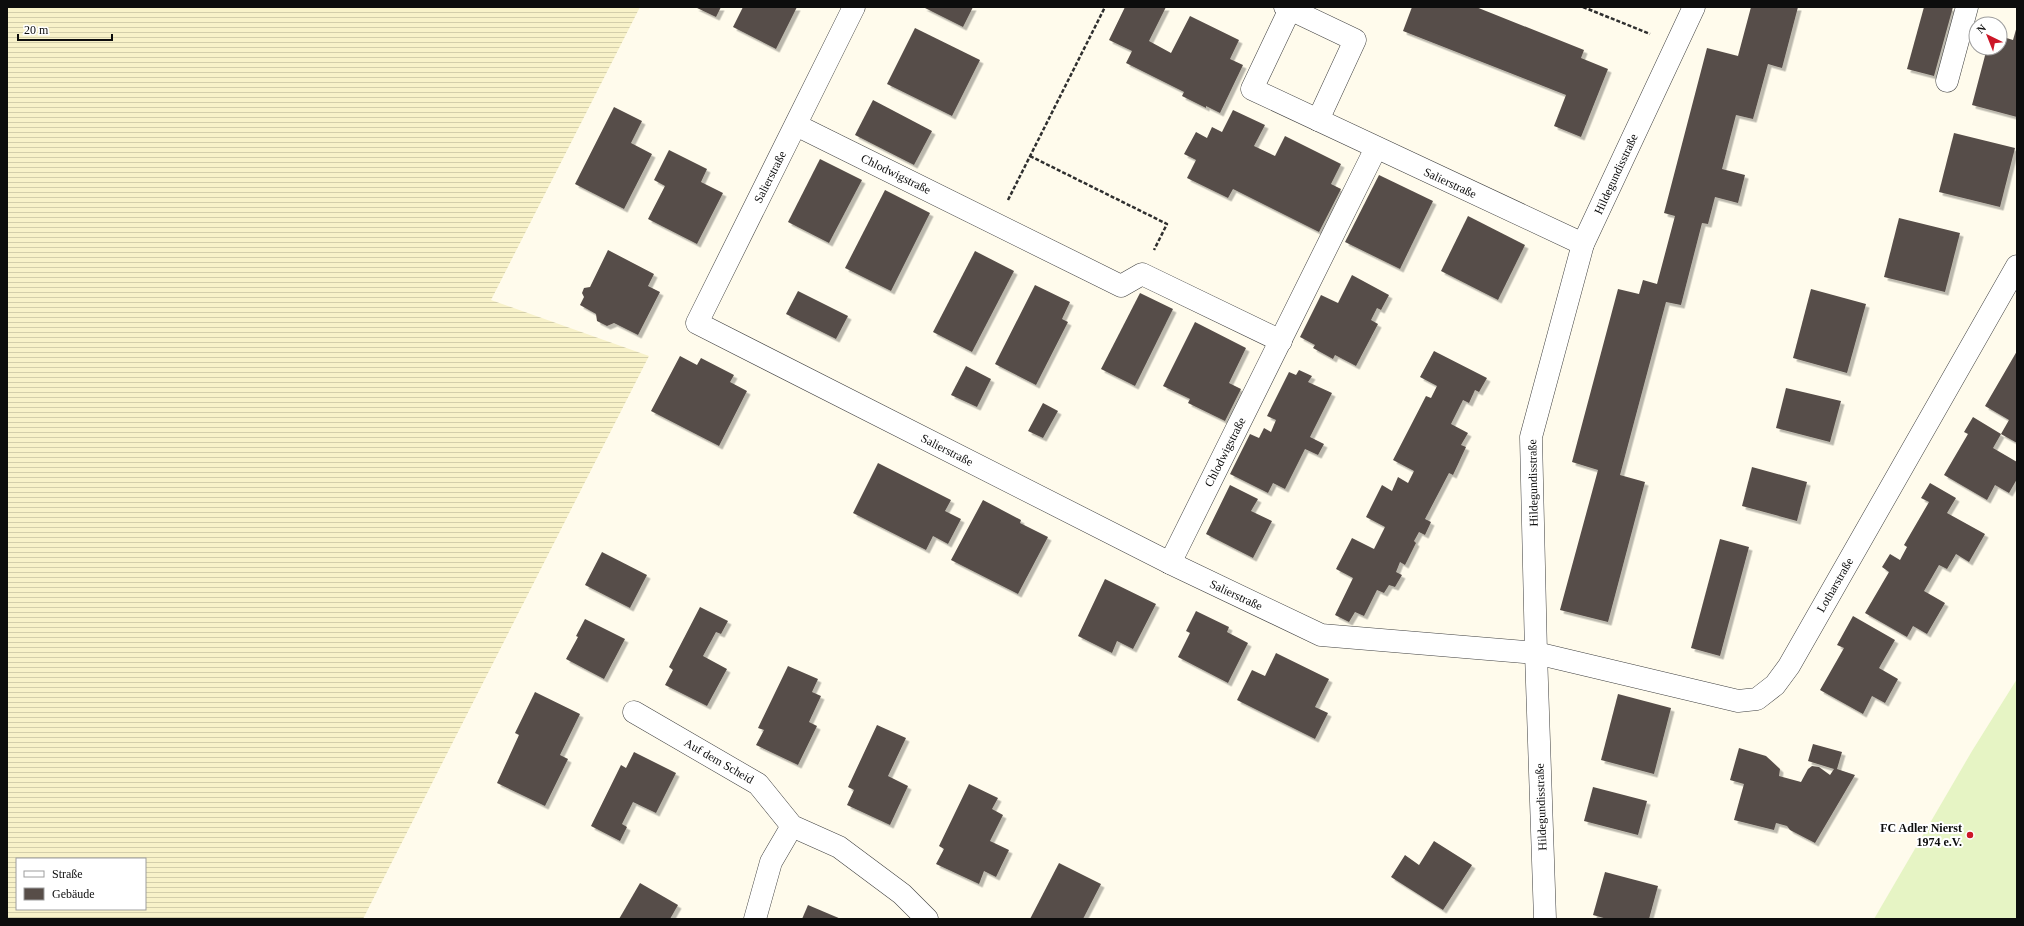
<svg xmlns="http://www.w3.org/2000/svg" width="2024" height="926" font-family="'Times New Roman',serif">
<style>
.farmland{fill:url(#farmland-rules);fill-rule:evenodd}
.pitch{fill:#e6f4c4}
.building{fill:#574d48;filter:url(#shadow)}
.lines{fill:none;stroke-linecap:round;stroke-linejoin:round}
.minor-casing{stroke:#404040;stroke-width:23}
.path{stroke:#2f2f2f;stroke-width:2.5;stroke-dasharray:4 2;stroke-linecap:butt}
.minor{stroke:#fff;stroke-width:22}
.poi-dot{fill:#cc1627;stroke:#fff;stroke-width:1.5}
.labels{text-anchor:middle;stroke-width:4;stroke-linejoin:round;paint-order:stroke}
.street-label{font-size:12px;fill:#0d0d0d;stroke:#fff}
.poi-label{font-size:12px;font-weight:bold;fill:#0d0d0d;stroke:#fff;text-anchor:end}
</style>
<defs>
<pattern id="farmland-rules" width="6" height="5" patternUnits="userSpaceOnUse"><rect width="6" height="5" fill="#f8f2c9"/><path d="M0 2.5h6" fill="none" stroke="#d3ceab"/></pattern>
<filter id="shadow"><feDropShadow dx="3.5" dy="3.5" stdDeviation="0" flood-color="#0004"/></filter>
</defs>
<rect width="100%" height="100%" fill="#fffbec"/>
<!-- farmland -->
<path class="farmland" d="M7 7H640L491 300 649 356 363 919H7ZM17 859H145V909H17Z"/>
<!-- pitch -->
<path class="pitch" d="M2017 679V919H1874L1972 751Z"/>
<!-- building -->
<g class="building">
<path d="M695 7H721L716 17Z"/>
<path d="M743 7H797L776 49 733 27Z"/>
<path d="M923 7H973L963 27Z"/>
<path d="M1125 7H1166L1149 41 1171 53 1190 16 1239 40 1230 59 1243 65 1220 113 1206 106V108L1182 96 1184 92 1126 63 1132 51 1109 40Z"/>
<path d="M1412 7H1476L1584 50 1581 58 1608 69 1581 137 1554 126 1566 95 1403 31Z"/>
<path d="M1751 7H1798L1782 68 1768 64 1753 119 1736 115 1722 169 1745 175 1738 203 1715 197 1708 224 1702 223 1681 305 1666 302 1620 475 1645 482 1608 622 1560 610 1598 470 1572 462 1618 289 1639 294 1643 280 1657 284 1675 216 1664 213 1707 48 1738 56Z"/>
<path d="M1924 7H1953L1934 76 1907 69Z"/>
<path d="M2017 26V117L1972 105 1987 48H2000V36L2013 40Z"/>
<path d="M915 28 980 60 952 116 887 84Z"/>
<path d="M873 100 932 131 914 165 855 135Z"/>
<path d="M614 107 642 121 631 143 652 154 624 209 575 184Z"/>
<path d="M1233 110 1265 125 1254 146 1275 156 1285 136 1341 164 1331 184 1341 189 1319 232 1233 189 1228 198 1187 178 1196 160 1184 154 1196 132 1207 138 1212 127 1222 132Z"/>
<path d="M1954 133 2015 148 2000 207 1939 192Z"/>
<path d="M669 150 707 169 701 182 723 193 697 244 648 219 665 186 654 180Z"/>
<path d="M820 159 862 180 829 243 788 222Z"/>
<path d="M1379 175 1433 201 1400 269 1345 242Z"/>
<path d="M885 190 930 213 891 291 845 268Z"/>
<path d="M1468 216 1525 245 1498 300 1441 271Z"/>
<path d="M1899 218 1960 233 1945 292 1884 277Z"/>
<path d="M608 250 654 274 648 286 660 292 638 335 614 323 607 326 597 321 596 314 580 305 584 297 582 293 584 288 590 287Z"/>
<path d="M975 251 1014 271 972 352 933 332Z"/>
<path d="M1352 275 1389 295 1381 310 1377 308 1371 320 1378 324 1356 366 1335 355 1333 359 1313 348 1315 345 1300 337 1321 295 1338 303Z"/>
<path d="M1035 285 1070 302 1062 319 1068 322 1036 385 995 364Z"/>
<path d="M1811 289 1866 304 1847 373 1793 358Z"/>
<path d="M798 291 848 316 836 339 786 314Z"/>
<path d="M1140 293 1173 309 1135 386 1101 369Z"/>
<path d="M1195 322 1246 348 1229 383 1241 389 1225 421 1188 403 1190 399 1163 386Z"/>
<path d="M1434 351 1487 378 1479 392 1475 390 1469 403 1463 400 1451 424 1468 433 1461 445 1466 447 1453 475 1449 473 1425 519 1431 522 1425 535 1419 532 1414 541 1416 543 1405 565 1400 562 1396 572 1402 575 1395 587 1389 585 1384 593 1377 590 1364 616 1355 612 1349 622 1335 615 1353 578 1336 569 1352 538 1374 549 1385 527 1366 517 1382 485 1392 491 1398 477 1408 483 1414 471 1393 460 1426 396 1431 398 1437 386 1420 377Z"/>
<path d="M2017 351V443L2001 434 2009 420 1985 406Z"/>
<path d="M680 356 697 365 701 358 734 375 730 382 747 391 719 446 651 411Z"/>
<path d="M966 366 991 379 977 407 951 395Z"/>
<path d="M1299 370 1312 376 1308 382 1332 393 1310 437 1324 444 1318 455 1305 449 1285 489 1273 483 1268 493 1230 474 1250 434 1259 438 1264 428 1271 432 1276 420 1267 416 1289 372 1296 375Z"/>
<path d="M1786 388 1841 401 1830 442 1776 428Z"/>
<path d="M1043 403 1058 411 1043 438 1028 431Z"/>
<path d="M1973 417 2001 434 1993 448 2017 462V479L2009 493 1995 485 1987 500 1944 475 1968 434 1964 432Z"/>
<path d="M878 463 951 500 945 511 961 519 948 544 933 536 926 550 853 513Z"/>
<path d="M1752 467 1807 482 1797 521 1742 506Z"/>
<path d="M1930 483 1956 498 1947 513 1985 534 1969 562 1956 554 1947 569 1939 565 1924 591 1945 603 1927 634 1913 626 1907 637 1865 613 1889 572 1882 567 1890 554 1900 560 1907 547 1904 545 1929 502 1921 498Z"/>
<path d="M1230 485 1258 499 1251 511 1272 521 1253 558 1206 534Z"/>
<path d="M983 500 1021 520 1020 523 1048 537 1018 594 951 560Z"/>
<path d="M1720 539 1749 547 1720 656 1691 648Z"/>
<path d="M602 552 647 575 630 608 585 585Z"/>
<path d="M1105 579 1156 604 1133 649 1117 641 1112 653 1078 636Z"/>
<path d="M700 607 728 621 721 634 716 632 703 656 727 669 707 706 665 685 673 670 669 667Z"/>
<path d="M1196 611 1229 627 1227 632 1248 643 1228 683 1178 657 1190 633 1186 631Z"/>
<path d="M1853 616 1895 640 1879 668 1898 679 1885 703 1872 696 1863 714 1820 690 1844 648 1837 645Z"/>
<path d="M585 619 625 639 604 679 566 659 578 637 576 636Z"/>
<path d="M1276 653 1329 679 1315 707 1328 713 1315 739 1237 700 1252 670 1265 676Z"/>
<path d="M788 666 818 679 812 692 821 696 809 722 817 726 798 765 756 745 764 730 758 728Z"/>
<path d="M535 692 580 714 560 755 568 759 545 806 497 783 519 735 515 733Z"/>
<path d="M1618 694 1671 708 1654 774 1601 760Z"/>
<path d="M877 725 906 738 888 776 908 786 890 825 847 805 854 790 848 787Z"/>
<path d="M1813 744 1842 752 1837 769 1855 775 1815 843 1790 830 1787 826 1776 823 1774 830 1734 820 1744 784 1730 780 1739 748 1766 756 1780 769 1779 776 1801 782 1808 769 1812 766 1819 767 1830 775 1834 769 1808 761Z"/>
<path d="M634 752 676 773 656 813 633 802 622 824 627 827 620 841 591 826 621 765 626 768Z"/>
<path d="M969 784 998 798 992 809 1003 815 990 841 1009 850 996 877 984 871 979 884 936 864 944 849 939 846Z"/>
<path d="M1593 787 1647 801 1638 835 1584 821Z"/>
<path d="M1434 841 1472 865 1443 910 1391 877 1405 855 1419 865Z"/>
<path d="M1059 863 1101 884 1083 919H1030Z"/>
<path d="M1605 872 1658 886 1649 919H1607L1593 915Z"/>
<path d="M640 883 678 905 670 919H619Z"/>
<path d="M808 905 841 919H802Z"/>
</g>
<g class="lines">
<defs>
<g id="minor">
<path d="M854 7 697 323 1170 563 1321 635 1536 653 1738 701 1757 699 1775 685 1789 666 2017 266"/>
<path d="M1285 7 1290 9 1252 89 1583 244"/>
<path d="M1290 9 1355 40 1318 120"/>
<path d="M1947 81 1967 7"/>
<path d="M796 125 1121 286 1142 274 1281 341"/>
<path d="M1170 563 1376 148"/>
<path d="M634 712 758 784 792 826 839 847 902 894 927 919"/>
<path d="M755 919 771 862 792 826"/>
<path d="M1545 919 1536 653 1531 437 1583 244 1694 7"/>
</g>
</defs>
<!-- minor casing -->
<use href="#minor" class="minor-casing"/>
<!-- path -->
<g class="path">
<path d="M1583 7 1650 34"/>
<path d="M1030 156 1167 224 1154 250"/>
<path d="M1008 200 1105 7"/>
</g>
<!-- minor -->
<use href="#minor" class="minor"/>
</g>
<!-- markers -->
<circle class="poi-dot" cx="1970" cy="835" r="4"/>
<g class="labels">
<!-- street labels -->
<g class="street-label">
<text transform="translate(896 174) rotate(26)" y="4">Chlodwigstraße</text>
<text transform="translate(1616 174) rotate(-65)" y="4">Hildegundisstraße</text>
<text transform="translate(770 177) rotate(-63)" y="4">Salierstraße</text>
<text transform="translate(1450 183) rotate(25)" y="4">Salierstraße</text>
<text transform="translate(947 450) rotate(27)" y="4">Salierstraße</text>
<text transform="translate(1225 452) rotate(-63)" y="4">Chlodwigstraße</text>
<text transform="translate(1533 483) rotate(-91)" y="4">Hildegundisstraße</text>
<text transform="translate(1835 585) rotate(-60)" y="4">Lotharstraße</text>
<text transform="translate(1236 595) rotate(25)" y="4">Salierstraße</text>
<text transform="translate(719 761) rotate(30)" y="4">Auf dem Scheid</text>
<text transform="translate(1541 807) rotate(-92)" y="4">Hildegundisstraße</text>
</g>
<!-- poi labels -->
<g class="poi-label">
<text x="1962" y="832">FC Adler Nierst<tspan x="1962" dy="14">1974 e.V.</tspan></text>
</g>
</g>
<!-- border -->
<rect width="2024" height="926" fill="none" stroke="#0d0d0d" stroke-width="16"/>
<!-- legend -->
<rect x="16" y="858" width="130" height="52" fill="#ffffff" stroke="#9e9e9e"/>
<rect x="24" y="871" width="20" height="6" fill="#ffffff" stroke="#9e9e9e"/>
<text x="52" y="878" font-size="12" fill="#0d0d0d">Straße</text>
<rect x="24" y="888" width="20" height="12" fill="#574d48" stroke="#9e9e9e"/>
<text x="52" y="898" font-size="12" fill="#0d0d0d">Gebäude</text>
<!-- north arrow -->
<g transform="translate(1988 36) rotate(317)"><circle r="19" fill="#ffffff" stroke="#9e9e9e"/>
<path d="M0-3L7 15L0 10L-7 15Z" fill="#cc1627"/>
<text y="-6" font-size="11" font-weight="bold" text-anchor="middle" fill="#0d0d0d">N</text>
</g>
<!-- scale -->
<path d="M18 34v6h94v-6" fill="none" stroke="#0d0d0d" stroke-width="2"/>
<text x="24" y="34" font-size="12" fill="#0d0d0d" stroke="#ffffff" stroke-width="3" paint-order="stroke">20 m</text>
</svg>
